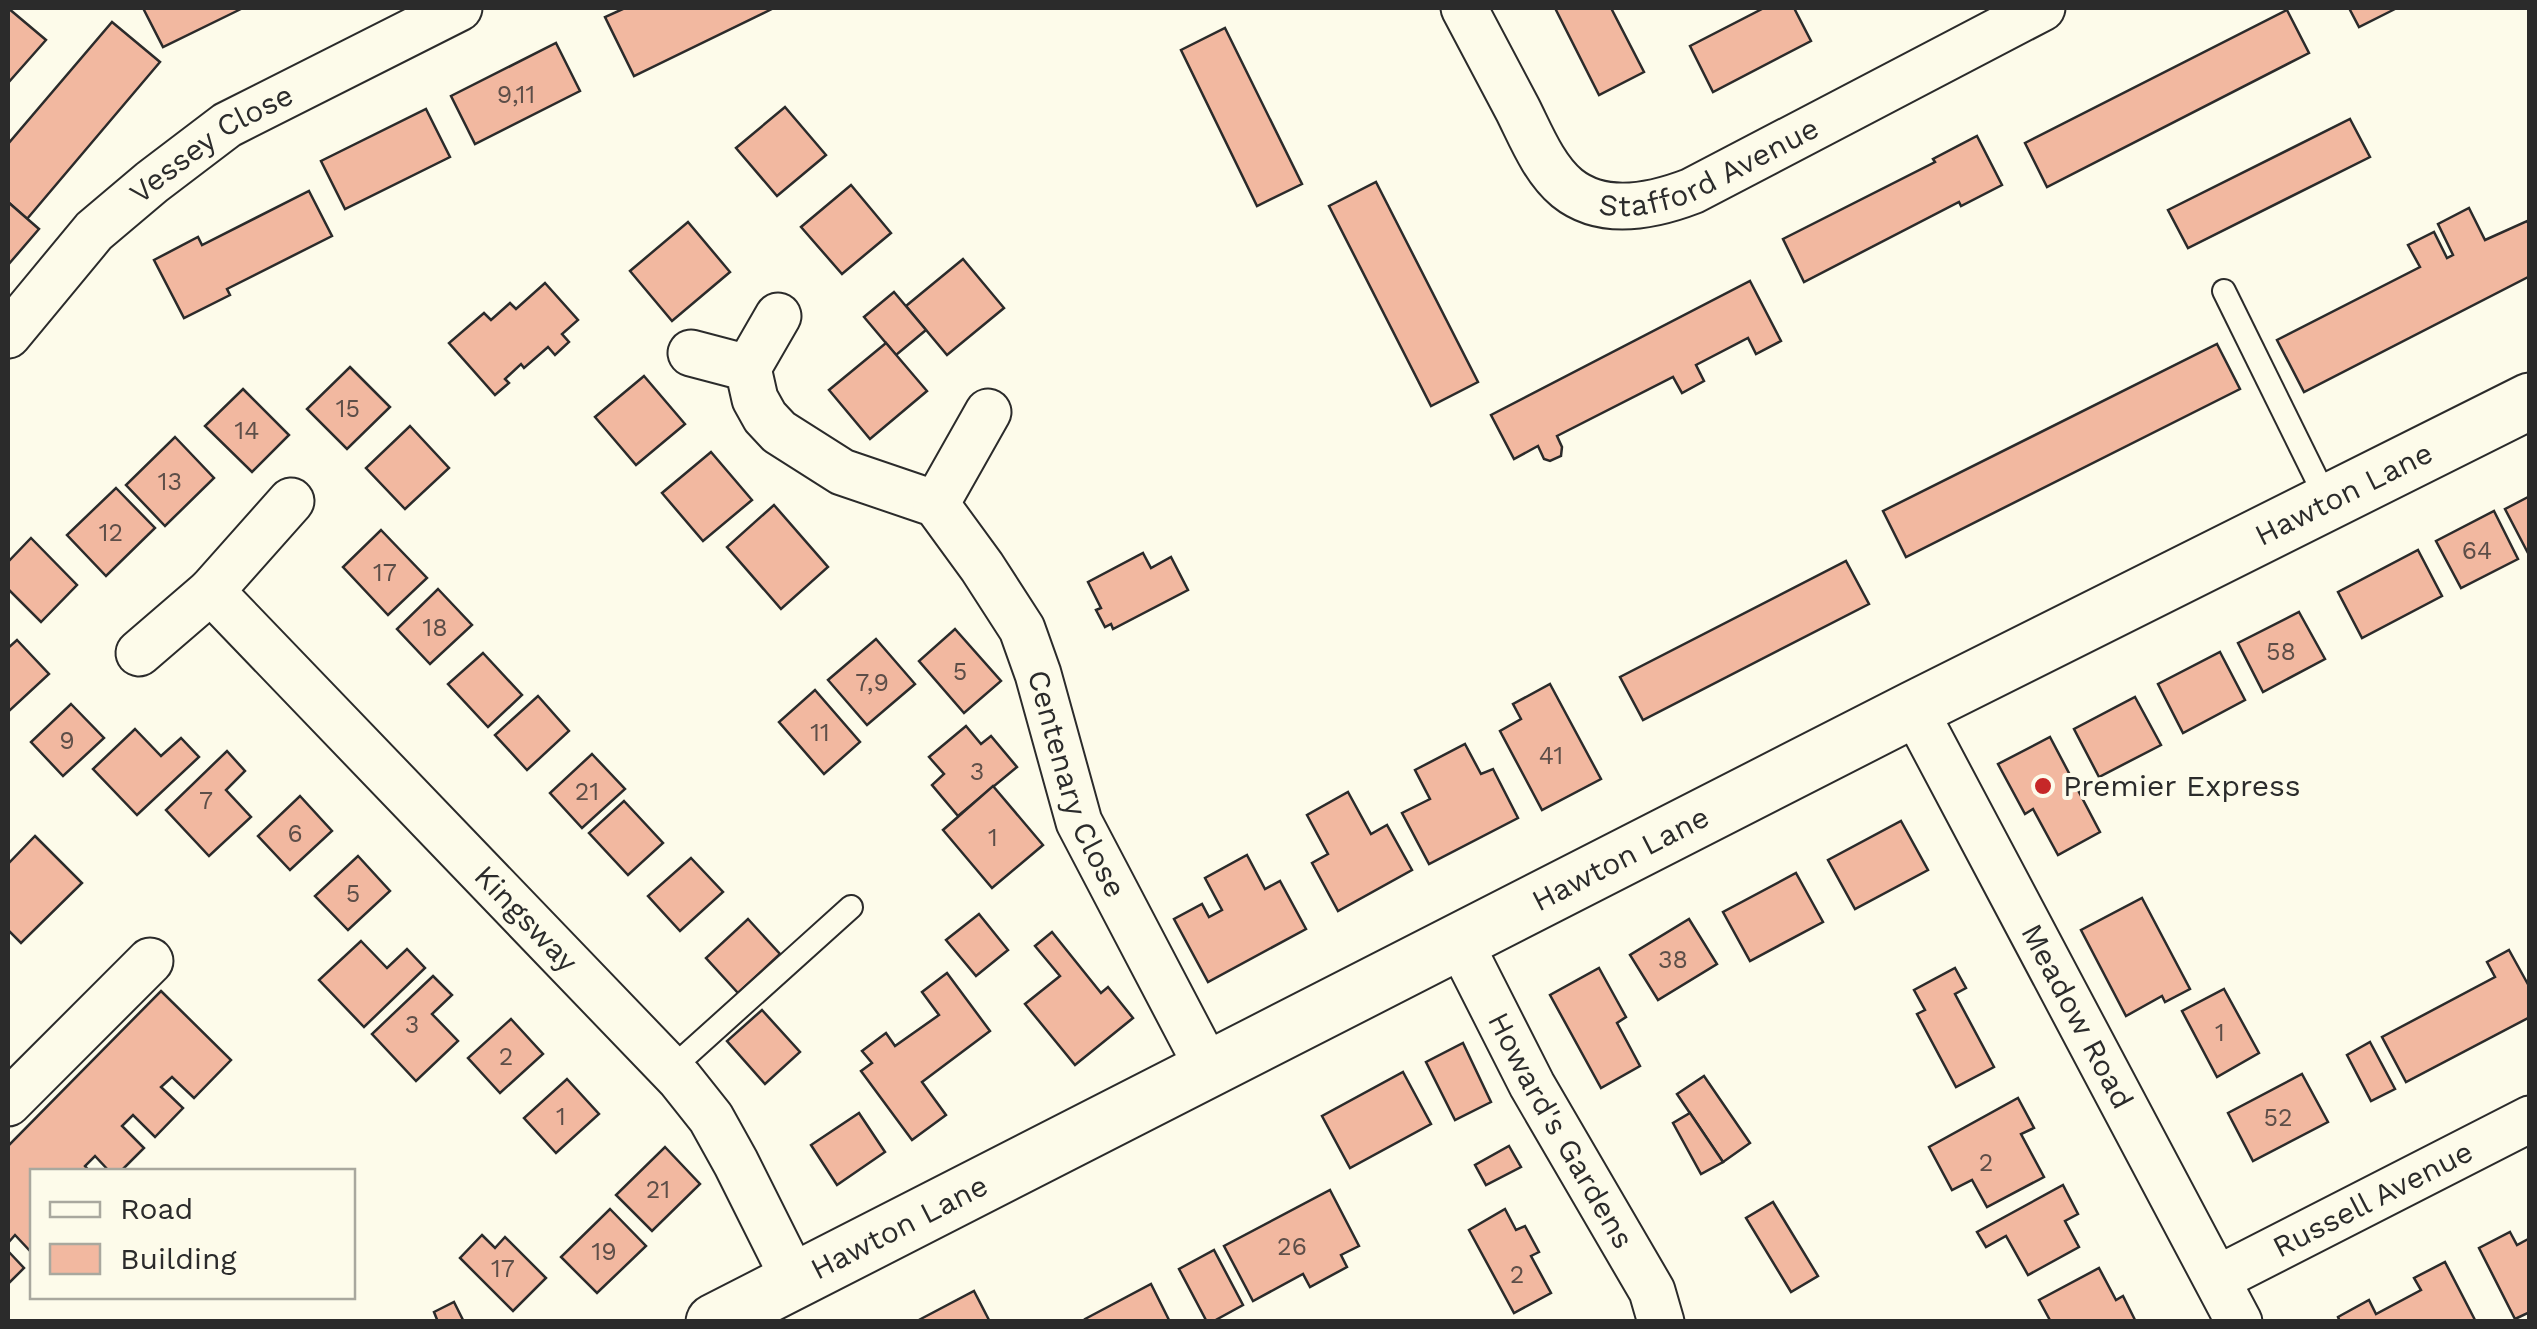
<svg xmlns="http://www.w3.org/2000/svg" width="2537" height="1329" font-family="'Work Sans',sans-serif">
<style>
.building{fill:#f2b8a0;stroke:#2b2b2b;stroke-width:2.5}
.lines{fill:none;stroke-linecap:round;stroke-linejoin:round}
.service-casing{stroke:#2b2b2b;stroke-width:26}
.minor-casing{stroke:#2b2b2b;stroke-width:49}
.tertiary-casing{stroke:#2b2b2b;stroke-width:59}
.service{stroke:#fdfbea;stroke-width:22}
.minor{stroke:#fdfbea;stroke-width:45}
.tertiary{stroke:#fdfbea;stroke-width:55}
.poi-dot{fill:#c62828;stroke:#fdfbea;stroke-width:4}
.labels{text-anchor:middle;stroke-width:8;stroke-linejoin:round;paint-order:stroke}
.number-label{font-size:25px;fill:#5d4e48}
.street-label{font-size:30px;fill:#2b2b2b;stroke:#fdfbea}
.poi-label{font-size:30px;fill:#2b2b2b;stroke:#fdfbea;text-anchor:start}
</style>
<rect width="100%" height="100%" fill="#fdfbea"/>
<!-- building -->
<g class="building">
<path d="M8 8 46 40 8 83Z"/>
<path d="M143 8H243L163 47Z"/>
<path d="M625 8H774L634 76 605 17Z"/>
<path d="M1555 8H1611L1644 72 1599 95Z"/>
<path d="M1764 8H1794L1811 41 1713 92 1690 46Z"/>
<path d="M2349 8H2397L2359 27Z"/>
<path d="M2287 10 2309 53 2047 187 2025 143Z"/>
<path d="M112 22 160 62 27 219 8 202V144Z"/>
<path d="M1225 28 1302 184 1257 206 1181 50Z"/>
<path d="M556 43 580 91 475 144 451 96Z"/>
<path d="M785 107 826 155 777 196 736 148Z"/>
<path d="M426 109 450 157 345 209 321 161Z"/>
<path d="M2350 119 2370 157 2188 248 2168 210Z"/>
<path d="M1977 136 2002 185 1961 206 1959 202 1804 282 1783 239 1935 162 1933 159Z"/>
<path d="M1376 182 1478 382 1431 406 1329 206Z"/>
<path d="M851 185 891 233 842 274 801 227Z"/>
<path d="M309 191 332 236 227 289 230 295 184 318 154 260 198 237 202 245Z"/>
<path d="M8 202 39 229 8 265Z"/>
<path d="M2469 208 2485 240 2527 221 2530 226V276L2304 392 2277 340 2420 267 2408 245 2434 232 2447 258 2453 255 2438 224Z"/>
<path d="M688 222 730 272 672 321 630 271Z"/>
<path d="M963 259 1004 308 947 355 906 306Z"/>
<path d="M1750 281 1781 341 1756 354 1748 338 1696 365 1704 381 1682 393 1673 377 1557 436 1562 447 1561 456 1550 461 1544 459 1538 446 1514 459 1491 415Z"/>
<path d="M545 283 578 320 562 334 569 342 555 355 548 347 524 368 521 364 505 379 509 383 495 395 449 343 484 313 491 320 510 303 516 309Z"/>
<path d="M894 292 926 330 896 355 864 317Z"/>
<path d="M886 343 927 391 870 439 829 390Z"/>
<path d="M2217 344 2240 389 1906 557 1883 511Z"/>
<path d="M350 367 390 407 347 449 307 409Z"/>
<path d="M644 376 685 424 636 465 595 417Z"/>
<path d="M243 389 289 435 252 472 205 426Z"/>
<path d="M410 426 449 468 405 509 366 468Z"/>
<path d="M175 437 214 478 165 526 126 485Z"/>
<path d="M711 452 752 500 703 541 662 493Z"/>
<path d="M116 488 155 528 106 576 67 535Z"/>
<path d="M2530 496V557L2505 509Z"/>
<path d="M774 505 828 567 781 609 727 547Z"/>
<path d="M2494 511 2518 559 2461 588 2436 541Z"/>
<path d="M381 530 427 578 388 615 343 567Z"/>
<path d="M31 538 77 585 41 622 8 589V562Z"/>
<path d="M2418 550 2442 596 2362 638 2338 592Z"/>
<path d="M1143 553 1151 568 1171 557 1188 590 1113 629 1111 624 1105 627 1096 610 1101 608 1088 582Z"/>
<path d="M1846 561 1869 604 1643 720 1620 677Z"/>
<path d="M438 589 472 625 430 664 397 629Z"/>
<path d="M2299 612 2325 659 2263 692 2238 643Z"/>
<path d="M955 629 1001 681 964 713 919 661Z"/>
<path d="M876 639 915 684 867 725 828 680Z"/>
<path d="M17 640 49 674 8 712V648Z"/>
<path d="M2220 652 2245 700 2183 733 2158 684Z"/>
<path d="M483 653 522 695 488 727 448 684Z"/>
<path d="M1550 684 1601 779 1542 810 1500 731 1521 719 1513 704Z"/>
<path d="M815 690 860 742 824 774 779 722Z"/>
<path d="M538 696 569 731 527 770 495 735Z"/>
<path d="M2135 697 2161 745 2099 777 2074 729Z"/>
<path d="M71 704 104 738 63 776 31 742Z"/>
<path d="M966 726 981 744 991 736 1017 767 958 816 932 785 944 774 929 757Z"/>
<path d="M135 729 161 756 181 738 199 757 137 815 93 769Z"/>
<path d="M2050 737 2100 832 2058 855 2033 809 2025 814 1998 764Z"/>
<path d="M1465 744 1481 774 1493 769 1518 818 1429 864 1402 813 1430 799 1415 770Z"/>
<path d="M227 751 245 771 226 790 251 817 209 856 166 810Z"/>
<path d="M592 754 625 789 582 828 550 793Z"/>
<path d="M993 786 1043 845 992 888 943 830Z"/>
<path d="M1348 792 1371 834 1387 825 1412 870 1338 911 1312 863 1328 854 1307 815Z"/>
<path d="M300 796 332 831 290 870 258 836Z"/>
<path d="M624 801 663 843 628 875 589 833Z"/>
<path d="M1901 821 1928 870 1855 909 1828 860Z"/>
<path d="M35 836 82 883 21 943 8 930V864Z"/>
<path d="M1247 855 1265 889 1280 881 1306 929 1208 982 1174 919 1202 904 1209 917 1222 910 1205 878Z"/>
<path d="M358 856 390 891 348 930 315 896Z"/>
<path d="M691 858 723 892 680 931 648 896Z"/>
<path d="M1796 873 1823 922 1750 961 1723 912Z"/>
<path d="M2142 898 2190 989 2165 1002 2162 996 2126 1016 2081 930Z"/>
<path d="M979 914 1008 950 976 976 946 940Z"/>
<path d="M748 919 780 954 738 993 706 958Z"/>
<path d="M1689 919 1717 964 1658 1000 1630 955Z"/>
<path d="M1052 932 1101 993 1108 987 1133 1018 1075 1065 1025 1004 1060 976 1035 946Z"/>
<path d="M361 941 387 968 407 949 425 968 364 1027 319 980Z"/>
<path d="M2509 950 2530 988V1017L2406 1082 2382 1037 2495 977 2487 962Z"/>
<path d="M1599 968 1626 1017 1617 1023 1640 1066 1601 1088 1550 995Z"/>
<path d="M1955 968 1966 988 1955 994 1994 1067 1956 1087 1917 1014 1925 1010 1914 990Z"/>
<path d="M947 973 990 1031 922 1082 946 1115 912 1140 861 1071 872 1063 862 1051 886 1033 895 1046 939 1015 922 992Z"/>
<path d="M433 976 452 995 432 1014 458 1041 416 1081 372 1034Z"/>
<path d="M2224 989 2259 1053 2217 1077 2182 1011Z"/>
<path d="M161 991 231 1060 194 1098 172 1077 161 1087 183 1108 155 1137 133 1115 122 1126 144 1148 120 1172H110L95 1156 85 1166 90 1172H32V1253L15 1235 8 1243V1146Z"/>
<path d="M762 1010 800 1052 765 1084 727 1041Z"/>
<path d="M511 1019 543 1054 500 1093 468 1058Z"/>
<path d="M2370 1042 2395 1089 2371 1101 2347 1055Z"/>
<path d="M1463 1043 1491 1102 1455 1120 1426 1062Z"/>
<path d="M1403 1072 1431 1124 1350 1168 1322 1116Z"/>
<path d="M2302 1074 2328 1122 2253 1161 2228 1113Z"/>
<path d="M1704 1076 1750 1143 1723 1162 1677 1094Z"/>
<path d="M567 1079 599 1114 556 1153 524 1118Z"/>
<path d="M2018 1098 2034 1128 2021 1134 2044 1177 1987 1207 1972 1180 1952 1190 1929 1147Z"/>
<path d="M859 1113 885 1152 837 1185 811 1145Z"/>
<path d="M1690 1113 1723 1162 1701 1174 1673 1123Z"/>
<path d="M1509 1146 1521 1167 1486 1185 1475 1165Z"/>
<path d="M665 1147 700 1184 652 1231 616 1195Z"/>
<path d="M2063 1185 2078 1214 2065 1221 2079 1247 2028 1275 2006 1236 1986 1247 1977 1232Z"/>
<path d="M1330 1190 1359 1246 1341 1255 1347 1267 1310 1287 1303 1274 1253 1301 1224 1246Z"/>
<path d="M1773 1202 1818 1276 1791 1292 1746 1218Z"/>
<path d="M610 1209 646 1246 597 1293 561 1257Z"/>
<path d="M1505 1209 1516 1230 1525 1226 1539 1252 1531 1256 1551 1293 1514 1313 1469 1230Z"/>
<path d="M2510 1232 2517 1245 2530 1238V1312L2515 1319 2479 1248Z"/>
<path d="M482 1235 495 1248 505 1237 546 1278 513 1311 460 1258Z"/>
<path d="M1214 1250 1243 1305 1212 1322H1207L1179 1269Z"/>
<path d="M8 1251 24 1268 8 1284Z"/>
<path d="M2445 1262 2476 1322H2340L2338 1317 2369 1300 2376 1314 2421 1290 2414 1278Z"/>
<path d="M2099 1268 2116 1300 2123 1296 2136 1322H2051L2039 1300Z"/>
<path d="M1151 1284 1170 1322H1086L1085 1319Z"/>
<path d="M974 1291 990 1322H915Z"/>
<path d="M454 1302 464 1322H438L434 1312Z"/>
</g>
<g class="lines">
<defs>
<g id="service">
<path d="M2224 291 2328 502"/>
<path d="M670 1070 851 907"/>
</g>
<g id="minor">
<path id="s1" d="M1464 8C1482 42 1500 76 1518 110 1531 136 1544 169 1567 188 1603 217 1653 206 1692 191L2042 8"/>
<path id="s2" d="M8 335 94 231 152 182 227 125 459 8"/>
<path id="s3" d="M691 353 748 368 755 399 765 417 779 432 842 472 936 504 982 567 1022 629 1038 674 1079 822 1209 1070"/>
<path d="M748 368 778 316"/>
<path id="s4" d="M291 501 211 591 680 1079 711 1118 736 1163 795 1281"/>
<path d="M936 504 988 412"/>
<path d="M139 653 211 591"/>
<path id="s5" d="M1914 709 2239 1322"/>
<path id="s6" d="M1459 941 1532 1085 1652 1291 1661 1322"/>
<path d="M8 1103 150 961"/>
<path id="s7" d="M2217 1279 2530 1119"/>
</g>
<g id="tertiary">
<path id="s8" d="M714 1322 1914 709 2530 401"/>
</g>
</defs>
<!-- service casing -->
<use href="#service" class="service-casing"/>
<!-- minor casing -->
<use href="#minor" class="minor-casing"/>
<!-- tertiary casing -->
<use href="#tertiary" class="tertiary-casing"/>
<!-- service -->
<use href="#service" class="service"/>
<!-- minor -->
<use href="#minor" class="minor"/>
<!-- tertiary -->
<use href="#tertiary" class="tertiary"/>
</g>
<!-- markers -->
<circle class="poi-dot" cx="2043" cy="786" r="10"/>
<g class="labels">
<!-- number labels -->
<g class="number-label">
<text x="516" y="103">9,11</text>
<text x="348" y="417">15</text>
<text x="247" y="439">14</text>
<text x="170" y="490">13</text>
<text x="111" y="541">12</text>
<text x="2477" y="559">64</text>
<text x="385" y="581">17</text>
<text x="435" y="636">18</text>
<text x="2281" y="660">58</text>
<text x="960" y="680">5</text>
<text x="872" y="691">7,9</text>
<text x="820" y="741">11</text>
<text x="67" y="749">9</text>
<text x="1551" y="764">41</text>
<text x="977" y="780">3</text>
<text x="587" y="800">21</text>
<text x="206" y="809">7</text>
<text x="295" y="842">6</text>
<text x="993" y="846">1</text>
<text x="353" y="902">5</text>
<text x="1673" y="968">38</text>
<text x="412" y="1033">3</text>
<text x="2220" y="1041">1</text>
<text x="506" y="1065">2</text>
<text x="561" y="1125">1</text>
<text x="2278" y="1126">52</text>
<text x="1986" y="1171">2</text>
<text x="658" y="1198">21</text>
<text x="1292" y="1255">26</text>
<text x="604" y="1260">19</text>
<text x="503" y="1277">17</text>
<text x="1517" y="1283">2</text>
</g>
<!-- street labels -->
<g class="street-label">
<text dy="10" stroke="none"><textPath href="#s2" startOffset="282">Vessey Close</textPath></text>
<text dy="10" stroke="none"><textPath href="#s1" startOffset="362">Stafford Avenue</textPath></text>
<text dy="10" stroke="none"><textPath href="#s8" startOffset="1828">Hawton Lane</textPath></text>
<text dy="10" stroke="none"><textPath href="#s3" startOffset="622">Centenary Close</textPath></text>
<text dy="10" stroke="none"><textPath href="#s8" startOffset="1018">Hawton Lane</textPath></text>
<text dy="10" stroke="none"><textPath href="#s4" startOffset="575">Kingsway</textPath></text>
<text dy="10" stroke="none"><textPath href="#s5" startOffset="348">Meadow Road</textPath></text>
<text dy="10" stroke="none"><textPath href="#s6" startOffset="215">Howard's Gardens</textPath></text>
<text dy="10" stroke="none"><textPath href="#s7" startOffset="175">Russell Avenue</textPath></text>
<text dy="10" stroke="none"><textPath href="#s8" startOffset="208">Hawton Lane</textPath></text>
</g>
<!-- poi labels -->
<g class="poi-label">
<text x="2063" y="796">Premier Express</text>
</g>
</g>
<!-- border -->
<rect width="2537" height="1329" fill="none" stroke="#2b2b2b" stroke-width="20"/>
<!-- legend -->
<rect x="30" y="1169" width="325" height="130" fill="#fdfbea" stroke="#a9a89e" stroke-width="2.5"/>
<rect x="50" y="1202" width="50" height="15" fill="#fdfbea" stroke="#a9a89e" stroke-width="2.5"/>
<text x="120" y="1219" font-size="30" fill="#2b2b2b">Road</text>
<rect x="50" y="1244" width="50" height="30" fill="#f2b8a0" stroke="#a9a89e" stroke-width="2.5"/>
<text x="120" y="1269" font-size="30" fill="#2b2b2b">Building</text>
</svg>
